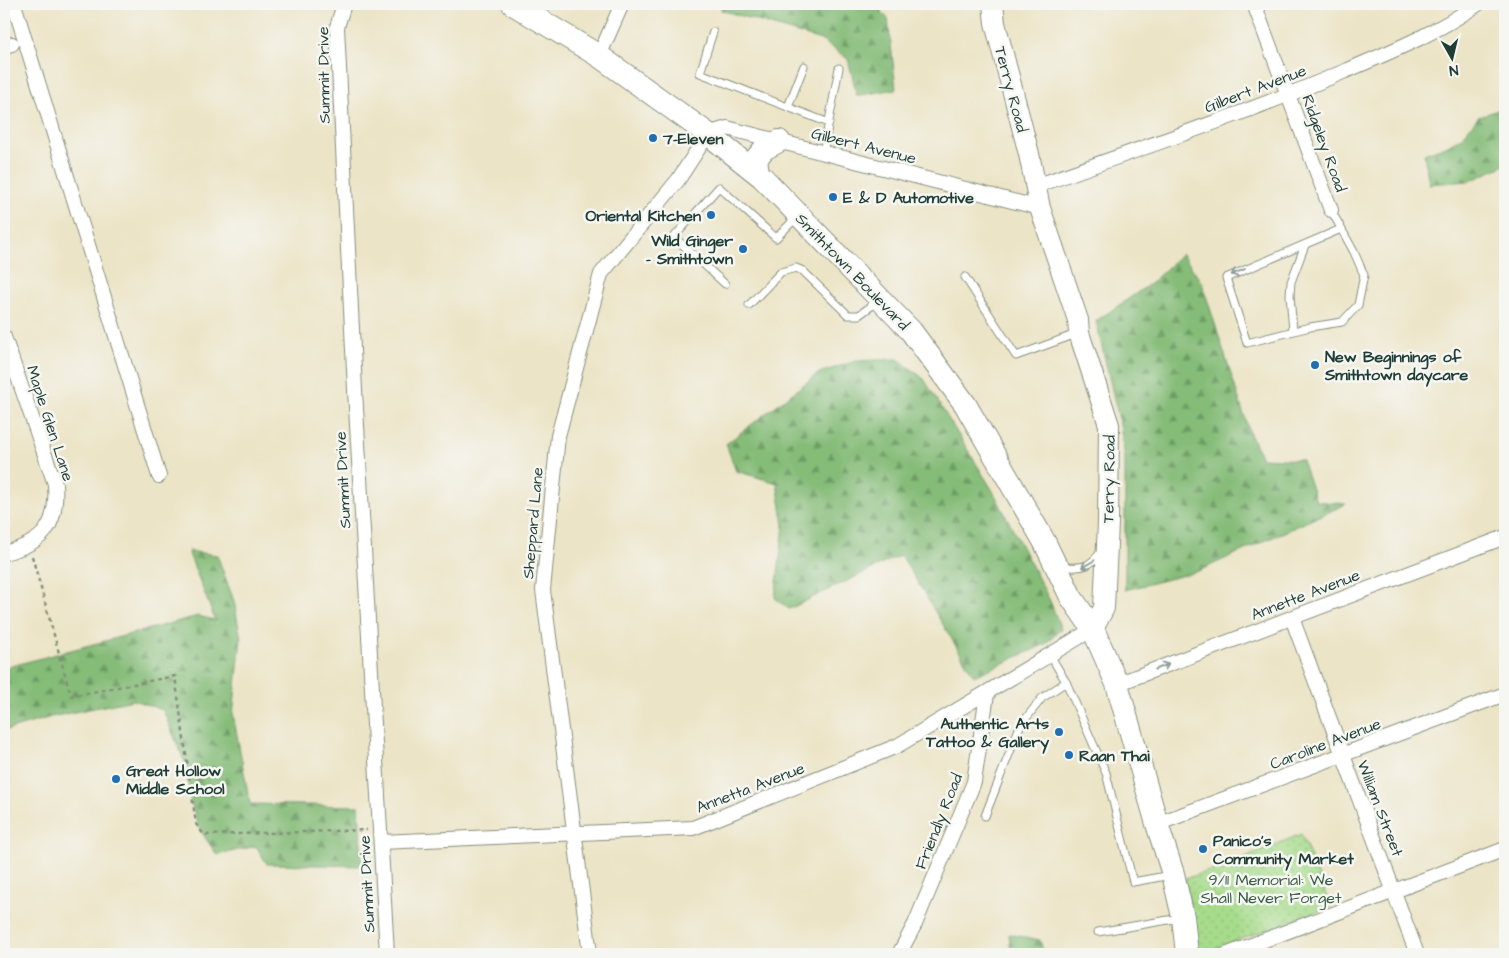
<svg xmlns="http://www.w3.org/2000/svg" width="1509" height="958" font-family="'Architects Daughter',sans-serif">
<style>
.grass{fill:url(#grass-dots);stroke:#638c60}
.forest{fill:url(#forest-firs);stroke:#527c56}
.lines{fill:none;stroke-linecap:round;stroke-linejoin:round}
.lane-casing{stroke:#86907d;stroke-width:9}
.street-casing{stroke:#86907d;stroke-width:16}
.secondary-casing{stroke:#86907d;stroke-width:22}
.primary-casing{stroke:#86907d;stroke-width:24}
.path{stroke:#86907d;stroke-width:2.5;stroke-dasharray:4 4;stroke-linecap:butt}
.lane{stroke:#fff;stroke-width:7}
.street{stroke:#fff;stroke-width:14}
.secondary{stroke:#fff;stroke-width:20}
.primary{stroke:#fff;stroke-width:22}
.oneway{stroke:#8f9e9a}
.poi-dot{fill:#1f6fb2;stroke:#f6f6f2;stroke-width:2}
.labels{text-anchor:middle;stroke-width:5;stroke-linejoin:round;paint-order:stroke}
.street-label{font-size:16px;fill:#1f3d34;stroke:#f6f6f2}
.poi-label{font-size:16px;font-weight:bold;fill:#1f3d34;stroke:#f6f6f2;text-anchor:start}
.park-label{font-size:16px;fill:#3a5d46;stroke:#f6f6f2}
</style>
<defs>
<pattern id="grass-dots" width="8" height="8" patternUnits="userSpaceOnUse" patternTransform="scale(1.25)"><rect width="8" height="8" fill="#a7dc8c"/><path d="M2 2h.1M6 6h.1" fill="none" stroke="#8fbe79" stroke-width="1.8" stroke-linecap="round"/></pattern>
<pattern id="forest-firs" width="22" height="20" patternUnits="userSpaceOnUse" patternTransform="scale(1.25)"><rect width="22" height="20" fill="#85bc78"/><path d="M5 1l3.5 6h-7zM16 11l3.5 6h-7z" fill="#6c9a63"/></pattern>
</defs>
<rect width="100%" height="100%" fill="#f6f6f2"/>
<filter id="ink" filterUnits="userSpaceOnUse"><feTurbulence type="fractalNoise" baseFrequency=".02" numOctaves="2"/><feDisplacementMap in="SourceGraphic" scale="10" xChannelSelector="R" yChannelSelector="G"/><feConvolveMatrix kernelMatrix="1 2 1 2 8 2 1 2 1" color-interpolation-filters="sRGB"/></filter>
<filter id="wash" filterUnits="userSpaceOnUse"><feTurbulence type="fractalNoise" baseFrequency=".0096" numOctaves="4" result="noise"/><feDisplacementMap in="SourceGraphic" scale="20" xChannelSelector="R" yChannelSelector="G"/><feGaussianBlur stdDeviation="1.12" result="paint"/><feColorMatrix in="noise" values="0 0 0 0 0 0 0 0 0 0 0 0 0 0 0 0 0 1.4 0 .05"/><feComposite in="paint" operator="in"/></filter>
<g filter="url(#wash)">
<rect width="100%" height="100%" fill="#ece4c6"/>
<!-- grass -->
<path class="grass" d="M1301 834 1331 907 1199 954 1185 879 1238 861Z"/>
<!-- forest -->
<g class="forest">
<path d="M722 4H875L888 19 896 89 857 96 848 59 821 40 721 10Z"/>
<path d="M1498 110H1505V165L1470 181 1429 184 1424 154 1446 146 1463 136 1478 117Z"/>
<path d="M1182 254 1202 283 1250 434 1262 458 1302 460 1316 501 1346 504 1196 572 1125 590V458L1120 424 1096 321 1150 284Z"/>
<path d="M898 359 924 379 993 491 1050 601 1061 629 1046 644 974 676 901 555 789 609 775 598 784 525 777 483 736 471 726 444 819 373 856 361Z"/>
<path d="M188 551 217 555 234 601 241 639 233 714 250 804 359 806 362 866 267 864 256 846 217 855 200 830 191 802 186 765 163 710 133 700 51 717 4 731V668L198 616 215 620Z"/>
<path d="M1009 934 1040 940 1044 954H1011Z"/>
</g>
</g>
<g filter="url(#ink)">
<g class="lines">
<defs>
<g id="lane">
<path d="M713 32 700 73 829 123"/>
<path d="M788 107 804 66"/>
<path d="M823 153 839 68"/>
<path d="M1331 210 1354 252 1364 275 1358 305 1342 322 1310 327 1247 343 1226 278 1341 229"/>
<path d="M965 277 1016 356 1079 333"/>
<path d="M725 284 674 237 719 187 776 238 796 218"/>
<path d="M749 305 781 272 796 268 803 271 848 315H859L877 302"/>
<path d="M1293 331 1290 295 1291 282 1305 245"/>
<path d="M1063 562 1067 567C1085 568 1090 566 1101 552"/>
<path d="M1050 655 1066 682"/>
<path d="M985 816 1020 726 1042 698 1066 682 1106 773 1133 882 1171 875"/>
<path d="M1098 932 1180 918"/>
</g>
<g id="street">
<path d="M14 4 159 476"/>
<path d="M344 4 337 27 355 390 387 954"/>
<path d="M1254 4 1331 210"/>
<path d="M4 46 12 44"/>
<path d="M599 56 622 4"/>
<path d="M1036 186C1138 149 1243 115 1343 72 1390 52 1437 33 1478 4"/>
<path d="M4 337 55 484C58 526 44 543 4 553"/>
<path d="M1292 618 1417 954"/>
<path d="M1117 684 1505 537"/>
<path d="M1157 824 1505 694"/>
<path d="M381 842 693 828 897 746 1093 629"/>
<path d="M590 954 543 590 558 436 601 274 678 180 708 134 727 128 1040 208"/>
<path d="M899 954 915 924 974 782 987 694"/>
<path d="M1228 954 1505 849"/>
</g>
<path id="secondary" d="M993 4 995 23 1029 154 1040 208 1078 320 1079 333 1109 425 1108 523 1104 608 1093 629"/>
<g id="primary">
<path d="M513 4 599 56 708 134 762 177 911 331 965 404 1044 541 1071 597 1093 629 1117 684 1157 824 1173 874 1183 917 1187 954"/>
<path d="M758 173 756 159 764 149 779 141"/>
</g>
</defs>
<!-- lane casing -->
<use href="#lane" class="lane-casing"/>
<!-- street casing -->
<use href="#street" class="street-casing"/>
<!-- secondary casing -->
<use href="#secondary" class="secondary-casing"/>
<!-- primary casing -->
<use href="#primary" class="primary-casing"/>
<!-- path -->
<path class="path" d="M32 556 71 696 175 676 196 824 204 835 367 830"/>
<!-- lane -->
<use href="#lane" class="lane"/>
<!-- street -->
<use href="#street" class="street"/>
<!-- secondary -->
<use href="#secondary" class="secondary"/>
<!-- primary -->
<use href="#primary" class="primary"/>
</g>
<!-- one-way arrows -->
<defs><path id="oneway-shaft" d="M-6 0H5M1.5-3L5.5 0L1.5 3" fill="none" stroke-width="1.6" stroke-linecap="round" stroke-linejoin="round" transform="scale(1.25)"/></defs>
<g class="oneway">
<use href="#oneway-shaft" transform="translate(1238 272) rotate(157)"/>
<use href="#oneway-shaft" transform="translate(1088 564) rotate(150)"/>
<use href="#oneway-shaft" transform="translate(1162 667) rotate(-21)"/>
</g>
</g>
<!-- markers -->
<g class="poi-dot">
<circle cx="653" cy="138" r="5"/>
<circle cx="833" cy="197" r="5"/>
<circle cx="711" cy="215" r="5"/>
<circle cx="743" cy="249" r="5"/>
<circle cx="1315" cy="365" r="5"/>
<circle cx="1059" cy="732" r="5"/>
<circle cx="1069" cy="755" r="5"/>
<circle cx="116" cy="779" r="5"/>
<circle cx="1203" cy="849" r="5"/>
</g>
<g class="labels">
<!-- street labels -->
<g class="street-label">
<text transform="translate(323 75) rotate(-91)" y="6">Summit Drive</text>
<text transform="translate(1255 88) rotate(-21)" y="6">Gilbert Avenue</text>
<text transform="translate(1012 89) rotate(75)" y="6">Terry Road</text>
<text transform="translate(1325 143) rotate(70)" y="6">Ridgeley Road</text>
<text transform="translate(864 145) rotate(14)" y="6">Gilbert Avenue</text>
<text transform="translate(853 271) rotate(46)" y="6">Smithtown Boulevard</text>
<text transform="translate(51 423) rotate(72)" y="6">Maple Glen Lane</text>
<text transform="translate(1108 479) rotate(-89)" y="6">Terry Road</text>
<text transform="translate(342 480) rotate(-93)" y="6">Summit Drive</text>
<text transform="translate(532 523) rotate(-85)" y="6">Sheppard Lane</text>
<text transform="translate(1305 594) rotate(-21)" y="6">Annette Avenue</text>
<text transform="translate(1325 743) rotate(-21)" y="6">Caroline Avenue</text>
<text transform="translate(750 787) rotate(-21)" y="6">Annetta Avenue</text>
<text transform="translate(1381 808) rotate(69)" y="6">William Street</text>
<text transform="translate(938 821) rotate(-68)" y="6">Friendly Road</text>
<text transform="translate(366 884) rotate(-93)" y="6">Summit Drive</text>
</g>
<!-- poi labels -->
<g class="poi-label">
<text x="663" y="144">7-Eleven</text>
<text x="843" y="203">E &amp; D Automotive</text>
<text x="701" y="221" text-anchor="end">Oriental Kitchen</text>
<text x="733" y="246" text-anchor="end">Wild Ginger<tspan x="733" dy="18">- Smithtown</tspan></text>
<text x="1325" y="362">New Beginnings of<tspan x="1325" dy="18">Smithtown daycare</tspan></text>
<text x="1049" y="729" text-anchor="end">Authentic Arts<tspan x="1049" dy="18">Tattoo &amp; Gallery</tspan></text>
<text x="1079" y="761">Raan Thai</text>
<text x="126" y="776">Great Hollow<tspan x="126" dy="18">Middle School</tspan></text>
<text x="1213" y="846">Panico's<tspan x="1213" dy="18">Community Market</tspan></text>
</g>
<!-- park labels -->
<g class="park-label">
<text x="1271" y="885">9/11 Memorial: We<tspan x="1271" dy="18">Shall Never Forget</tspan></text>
</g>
</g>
<!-- margin -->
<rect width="1509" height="958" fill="none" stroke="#f6f6f2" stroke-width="20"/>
<!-- north arrow -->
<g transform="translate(1452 58) rotate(172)" stroke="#f6f6f2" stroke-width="4" paint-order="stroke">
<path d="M0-4L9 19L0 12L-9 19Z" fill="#1f3d34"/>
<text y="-8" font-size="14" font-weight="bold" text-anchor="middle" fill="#1f3d34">N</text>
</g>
</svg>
